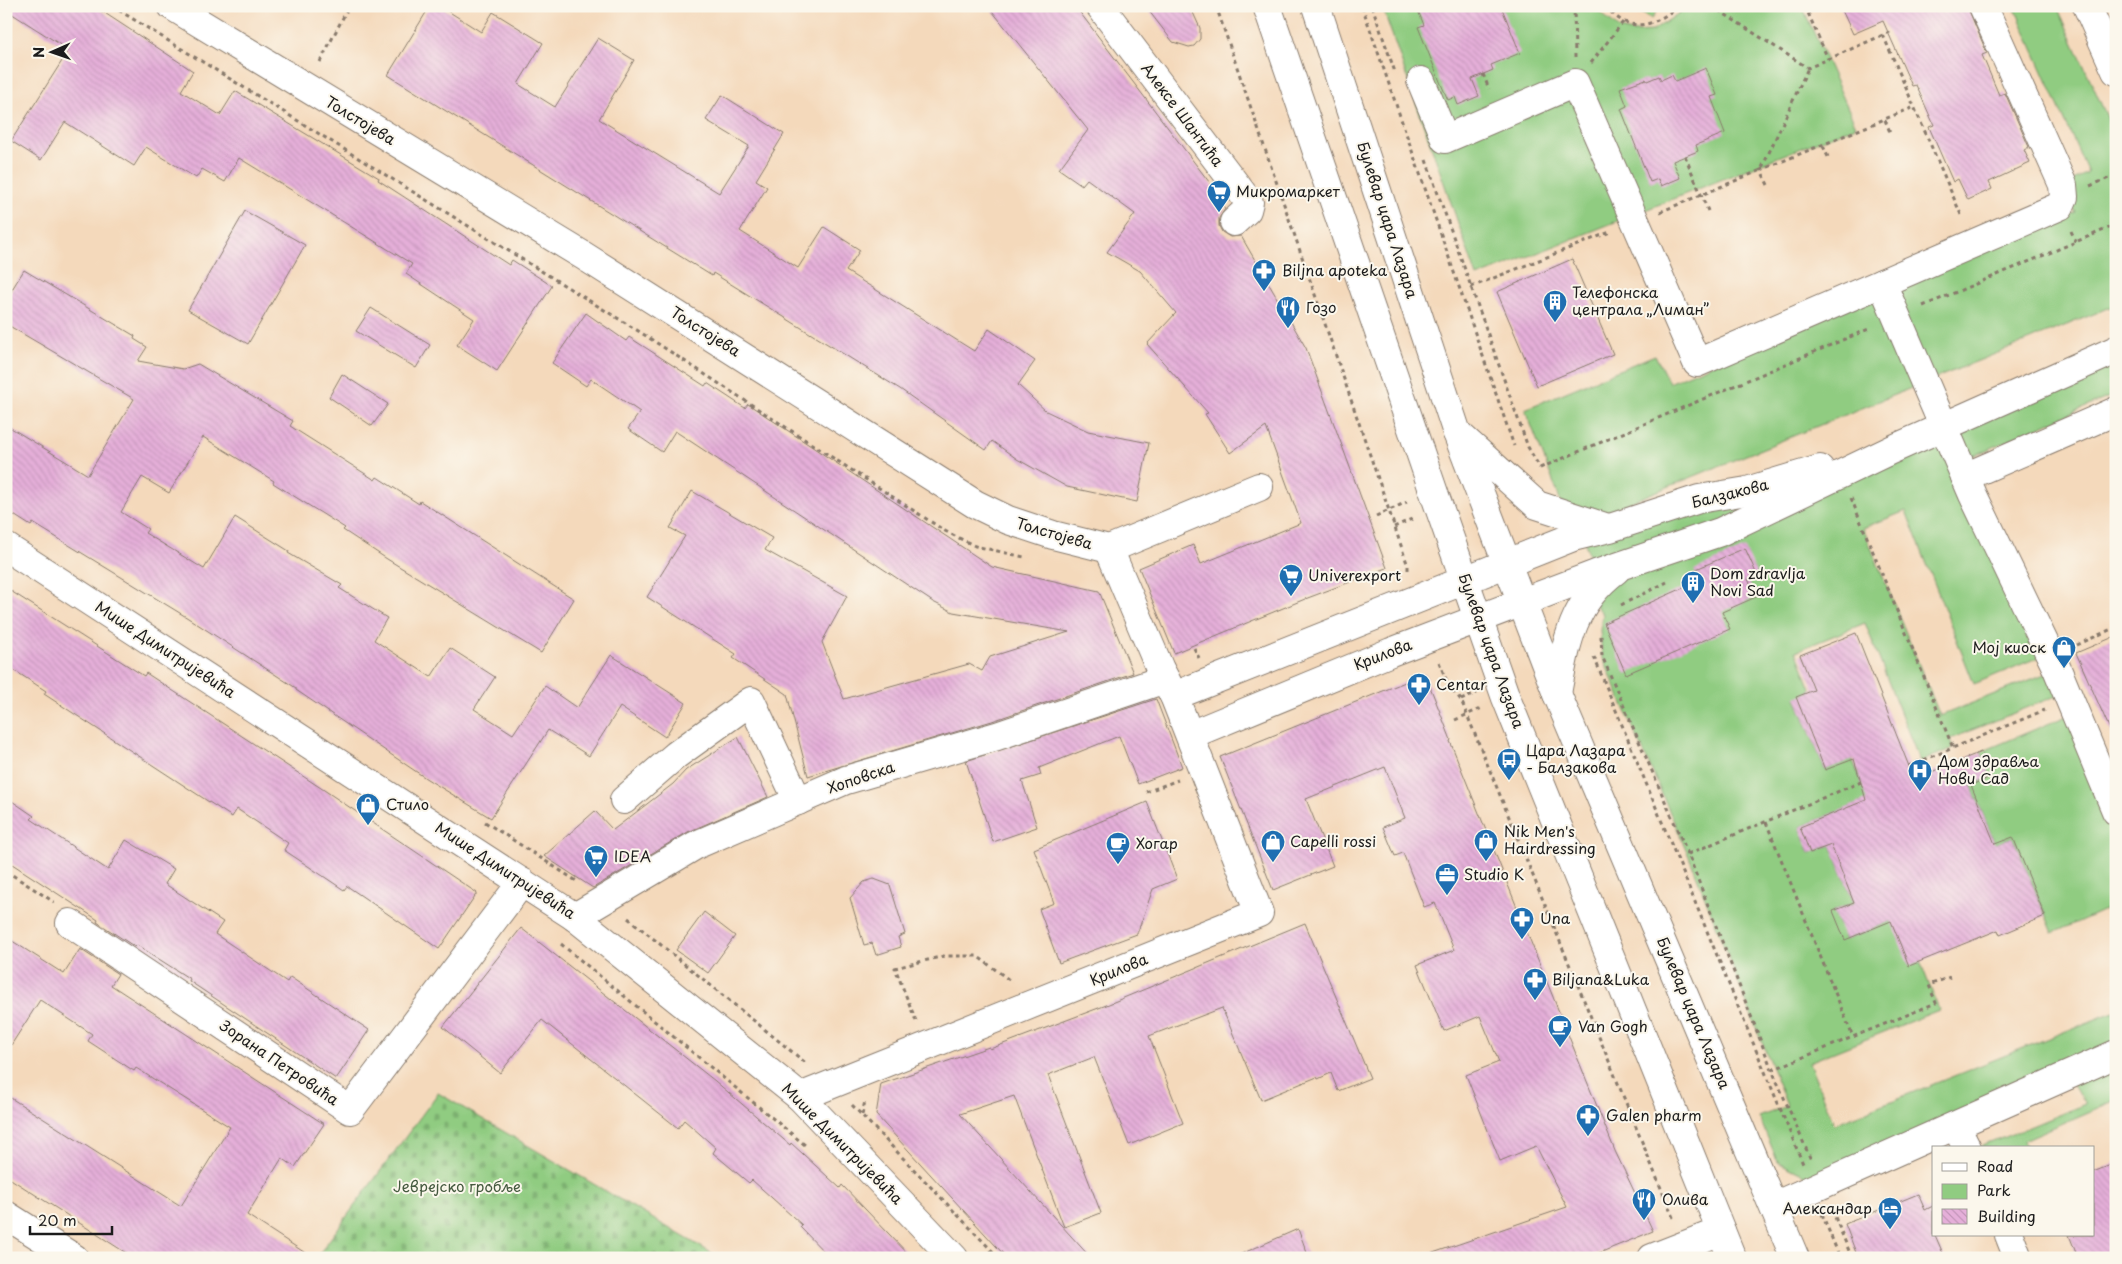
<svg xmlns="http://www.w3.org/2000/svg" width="2122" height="1264" font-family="'Playpen Sans',sans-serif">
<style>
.green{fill:#90cc81;stroke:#56744e}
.cemetery{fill:url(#cemetery-stones);stroke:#56744e}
.building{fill:url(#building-back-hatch)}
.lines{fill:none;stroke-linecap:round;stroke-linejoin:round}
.minor-casing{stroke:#887a6c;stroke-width:30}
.major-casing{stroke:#887a6c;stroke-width:30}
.path{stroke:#887a6c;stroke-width:3;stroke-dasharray:4 4;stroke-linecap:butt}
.minor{stroke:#fff;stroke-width:28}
.major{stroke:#fff;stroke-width:28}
.labels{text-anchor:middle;stroke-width:4;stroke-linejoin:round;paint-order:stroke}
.street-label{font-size:15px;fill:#1c1c1c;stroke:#fbf7ec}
.poi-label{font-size:15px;fill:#1c1c1c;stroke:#fbf7ec;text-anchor:start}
.park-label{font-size:15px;fill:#455a3f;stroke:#fbf7ec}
</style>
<defs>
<pattern id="cemetery-stones" width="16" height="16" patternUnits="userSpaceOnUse" patternTransform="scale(1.25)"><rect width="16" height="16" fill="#90cc81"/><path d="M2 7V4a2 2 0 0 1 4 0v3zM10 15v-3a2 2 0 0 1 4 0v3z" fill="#7caf6f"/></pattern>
<pattern id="building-back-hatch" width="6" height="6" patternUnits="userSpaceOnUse" patternTransform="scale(1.25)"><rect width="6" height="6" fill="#e5afd9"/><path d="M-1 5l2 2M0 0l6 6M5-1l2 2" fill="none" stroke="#c496ba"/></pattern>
</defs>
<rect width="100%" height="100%" fill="#fbf7ec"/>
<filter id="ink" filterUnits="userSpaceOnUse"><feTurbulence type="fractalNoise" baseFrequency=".02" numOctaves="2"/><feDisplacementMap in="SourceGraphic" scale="10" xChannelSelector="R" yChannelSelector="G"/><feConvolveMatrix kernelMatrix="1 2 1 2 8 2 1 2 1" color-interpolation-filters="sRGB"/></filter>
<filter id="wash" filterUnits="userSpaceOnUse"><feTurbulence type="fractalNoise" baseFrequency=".0096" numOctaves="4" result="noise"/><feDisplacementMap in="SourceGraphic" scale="20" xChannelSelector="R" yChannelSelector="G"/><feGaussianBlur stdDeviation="1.12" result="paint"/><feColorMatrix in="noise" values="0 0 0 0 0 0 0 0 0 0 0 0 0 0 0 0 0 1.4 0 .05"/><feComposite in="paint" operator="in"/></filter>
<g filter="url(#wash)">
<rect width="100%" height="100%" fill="#f4d9bb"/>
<!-- green -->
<g class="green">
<path d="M1382 6H1596L1602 14 1619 29 1633 32 1653 31 1689 6H1802L1856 126 1477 277Z"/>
<path d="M1629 6H1659L1652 19Z"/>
<path d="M2014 6H2057L2116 137V305L1596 516 1561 502 1525 409 1655 355 1669 383 1885 290 2076 213 2063 185 2088 173Z"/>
<path d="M2116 357V394L1959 462 2049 653 1974 684 1906 511 1863 528 1940 716 2057 669 2066 692 1950 739 1953 748 1920 762 1865 623 1796 651 1812 691 1796 698 1825 770 1852 759 1868 800 1800 827 1810 853 1831 845 1854 903 1833 911 1845 940 1891 921 1920 961 1939 1010 1809 1062 1834 1124 2116 1011V1100L2024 1140 2026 1148H1978L2085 1104 2069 1076 1822 1184 1778 1162 1759 1117 1787 1106 1688 854 1602 656 1600 630 1603 614 1595 604 1596 574 1582 535 1816 470Z"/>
<path d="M2074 713 2116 810V909L2114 906 2053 933 2013 837 1995 844 1971 785 1991 777 1981 752Z"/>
</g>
<!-- cemetery -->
<path class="cemetery" d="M438 1093 720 1258H316Z"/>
<g id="blocks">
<!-- building -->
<g class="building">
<path d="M6 6H94L193 71 181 91 220 115 235 91 379 178 378 180 509 265 512 260 552 286 497 371 457 345 474 319 406 274 412 264 239 158 225 182 202 169 196 178 146 147 134 166 65 122 41 160 11 141 69 50 6 10Z"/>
<path d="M430 6H440L481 32 493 12 543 43 518 84 555 107 598 38 634 60 599 119 719 193 749 146 706 120 722 95 784 134 756 180 767 187 740 231 798 268 824 227 860 250 846 271 974 351 989 329 1035 361 1018 385 1046 411 1088 431 1149 443 1137 502 1067 487 1017 459 992 441 986 450 900 389 713 273 712 276 388 75Z"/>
<path d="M988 6H1075L1213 187 1225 209 1219 218V226L1222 232 1230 237 1241 236 1306 348 1387 568 1305 599 1174 653 1139 568 1193 545 1201 564 1301 523 1266 427 1230 453 1205 414 1208 413 1147 344 1176 313 1140 271 1107 252 1135 214 1087 179 1082 185 1059 169 1088 130Z"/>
<path d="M1145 6H1190L1200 28V39L1194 46 1189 47 1173 42Z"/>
<path d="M1416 6H1501L1520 53 1491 65 1493 70 1472 79 1479 96 1458 105 1455 97 1448 100 1441 84 1418 27 1424 25Z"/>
<path d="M1840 6H1967L1987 53 1982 55 1999 95 2005 93 2029 147 2024 150 2030 163 1989 182 1992 189 1968 200 1958 179 1953 182 1929 127 1934 125 1916 85 1912 86 1883 21 1853 34Z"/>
<path d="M1706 68 1717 95 1711 97 1725 133 1696 145 1698 151 1673 161 1680 178 1661 186 1658 179 1650 182 1621 109 1627 106 1620 88 1646 79 1647 81 1659 76 1661 80 1672 75 1675 81Z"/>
<path d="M245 211 305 245 248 344 188 310Z"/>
<path d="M1572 259 1613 354 1537 386 1497 292Z"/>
<path d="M24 270 135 336 134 339 147 347 138 361 183 369 198 364 293 421 290 426 375 480 377 477 419 504 420 501 574 599 541 653 387 559 343 530 345 528 273 483 274 481 203 437 169 493 142 477 121 512 148 529 145 533 204 569 235 517 289 551 288 553 342 585 339 588 387 618 374 640 431 677 450 648 495 677 474 709 513 734 545 686 577 708 611 655 686 703 665 737 620 707 589 756 548 730 491 818 427 779 296 690V688L188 618 33 523 31 526 6 510V425L88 475 134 399 6 324V299Z"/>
<path d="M371 308 430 345 416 368 356 331Z"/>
<path d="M586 313 626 341 629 337 705 386 707 383 745 408 748 404 992 567 1099 591 1133 673 992 721 808 776 787 694 733 658 736 654 647 597 685 536 670 528 692 491 772 538 765 550 847 596 822 642 844 699 969 664 982 671 990 657 1069 632 953 612 933 602 675 431 662 452 628 429 640 412 591 379 586 386 552 363Z"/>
<path d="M342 374 388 404 372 426 329 397Z"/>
<path d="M1745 548 1757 575 1748 579 1756 597 1722 612 1730 629 1626 674 1604 623 1699 581 1694 570Z"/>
<path d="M6 588 144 676 146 673 324 790 477 893 439 949 347 886 344 890 284 850 288 843 237 809 232 817 44 694 46 691 6 665Z"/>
<path d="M1856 633 1914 779 1981 752 1991 777 1971 785 1995 844 2013 837 2045 916 2000 935 1998 930 1909 966 1891 921 1845 940 1833 911 1854 903 1831 845 1810 853 1800 827 1866 800 1854 759 1825 770 1796 697 1814 690 1800 655Z"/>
<path d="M2116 636V743L2076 653Z"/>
<path d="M1425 674 1451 740 1450 741 1615 1151 1653 1231 1587 1258H1431L1430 1254 1567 1207 1536 1146 1500 1161 1466 1075 1499 1062 1480 1016 1444 1031 1417 965 1454 950 1435 903 1424 907 1403 853 1395 856 1383 827 1405 818 1385 767 1306 799 1333 866 1273 890 1220 757Z"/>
<path d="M1156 699 1182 767 1138 784 1119 736 1039 768 1041 775 1022 781 1037 827 993 842 966 761Z"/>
<path d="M738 737 768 797 688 832 593 888 544 856 595 811 613 830 673 784 686 770Z"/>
<path d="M6 797 34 816 31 819 108 870 126 840 174 869 165 884 223 922 215 934 287 982 290 977 369 1030 336 1079 189 981 190 979 137 945 135 947 97 922 98 920 6 860Z"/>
<path d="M1147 802 1177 879 1153 889 1137 934 1059 963 1039 909 1054 903 1034 849Z"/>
<path d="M874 879 890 885 905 934 898 937 901 947 876 955 872 943 864 945 850 898 864 882Z"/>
<path d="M704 912 735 936 708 973 676 950Z"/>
<path d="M1305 923 1370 1078 1338 1091 1331 1073 1318 1079 1317 1077 1261 1100 1222 1008 1149 1036 1183 1123 1129 1145 1094 1057 1048 1075 1101 1213 1064 1227 1014 1096 960 1114 1091 1258H1007L876 1115 881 1084 989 1047 990 1049 1104 1006Z"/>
<path d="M521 928 715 1081 790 1145 791 1143 840 1188 842 1185 912 1258H830L800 1227 802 1225 752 1180 749 1183 713 1153 716 1148 684 1120 678 1128 542 1020 500 1073 443 1027Z"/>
<path d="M6 937 64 974 80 949 118 974 111 985 324 1124 295 1167 282 1158 247 1215 313 1258H134L6 1176V1095L181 1206 230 1127 136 1068 134 1071 88 1041 92 1034 40 1000 6 1053Z"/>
<path d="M2116 1163V1258H2078L2069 1235H2093V1172Z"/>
<path d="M1918 1194 1925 1210 1933 1206V1235H1935L1945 1258H1858L1845 1224Z"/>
<path d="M1298 1229 1309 1258H1232Z"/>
</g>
</g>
</g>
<g filter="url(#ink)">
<use href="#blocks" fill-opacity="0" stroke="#887a6c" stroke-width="1"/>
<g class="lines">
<defs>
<g id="minor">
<path d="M172 6 584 256 975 504 1008 520 1053 535 1109 549 1259 487"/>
<path d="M1100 6 1249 202 1247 210 1234 222"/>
<path d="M2087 6 2116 71"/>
<path d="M1421 81 1445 139 1575 83 1697 363 2060 206 2064 197 2063 185 1983 6"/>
<path d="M1882 283 1973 495 2057 669 2116 811"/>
<path d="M1457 433 1537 505 1608 528"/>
<path d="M1965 477 2116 411"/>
<path d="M6 547 575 917 800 1097 954 1258"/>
<path d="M1557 694C1566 643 1572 603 1616 570"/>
<path d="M1174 696 1573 537 1610 528 1699 499 1747 491 1820 469"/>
<path d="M1190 735 1391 652 1596 574 1720 532 1891 450 2116 350"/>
<path d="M624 800 676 755 751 701 798 801"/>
<path d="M575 917 696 845 846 780 997 736 1165 679"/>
<path d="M70 923 350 1110 522 882"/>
<path d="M800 1097 1259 913 1174 696 1160 669 1109 549"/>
<path d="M1956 1126 1967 1148"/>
<path d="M1774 1206 2116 1054"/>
<path d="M6 1215 74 1258"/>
<path d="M2009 1235 2018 1258"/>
<path d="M1652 1258 1721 1231"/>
</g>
<g id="major">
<path d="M1267 6 1433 490 1506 698 1732 1258"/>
<path d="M1316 6 1457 433 1557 694 1795 1258"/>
</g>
</defs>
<!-- minor casing -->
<use href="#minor" class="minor-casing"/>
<!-- major casing -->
<use href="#major" class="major-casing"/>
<!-- path -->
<g class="path">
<path d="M112 6 640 332 945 531 975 546 1024 557"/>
<path d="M1216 6 1408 566V574"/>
<path d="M1362 6 1514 446"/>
<path d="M1372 6 1395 72"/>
<path d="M1574 6 1575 57"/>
<path d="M1606 6C1628 35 1654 27 1678 6"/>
<path d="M1712 6 1808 68 1892 31"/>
<path d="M1805 6 1828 59"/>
<path d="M1883 35 1962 217"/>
<path d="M320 62 349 6"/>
<path d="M1591 63 1623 22"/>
<path d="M1483 74 1489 89"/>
<path d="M1885 120 1890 132"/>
<path d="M1823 146 1829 159"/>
<path d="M1685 156 1708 211"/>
<path d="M1426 160 1528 447 1540 468"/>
<path d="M1768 185 1761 170 1914 107"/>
<path d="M2090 186 2116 175"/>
<path d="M1660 212 1761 170 1808 68"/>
<path d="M2071 231 2076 242"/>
<path d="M1471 287 1610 232"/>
<path d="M1923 306 2116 225"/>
<path d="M1540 468 1871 328"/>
<path d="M1851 498 1953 748"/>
<path d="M1376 516 1407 502"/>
<path d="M1394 527 1414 518"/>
<path d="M1621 605 1667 582"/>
<path d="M1601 636 1602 656 1688 854 1772 1070 1811 1160"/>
<path d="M2077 645 2116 627"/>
<path d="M1194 648 1199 658"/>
<path d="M1594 657 1803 1164"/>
<path d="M1439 662 1448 684 1461 700 1674 1220"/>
<path d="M1461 700 1477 693"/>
<path d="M1455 720 1482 708"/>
<path d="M1909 766 2045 710"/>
<path d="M1146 792 1178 780"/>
<path d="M485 822 578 882"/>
<path d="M1766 822 1853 1037"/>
<path d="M1688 854 1861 782"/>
<path d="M6 871 54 902"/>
<path d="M628 918 807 1064"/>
<path d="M561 944 805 1145"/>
<path d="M916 1021 895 968 944 956H977L1012 982"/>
<path d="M1772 1070 1936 1003 1929 985 1950 977"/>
<path d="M852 1105 999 1258"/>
<path d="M862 1115 865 1101"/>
<path d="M1832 1210 1852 1258"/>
<path d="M1822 1214 1840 1258"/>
</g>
<!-- minor -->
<use href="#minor" class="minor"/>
<!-- major -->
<use href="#major" class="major"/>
</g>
</g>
<!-- icons -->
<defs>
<symbol id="supermarket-pin" viewBox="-11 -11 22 30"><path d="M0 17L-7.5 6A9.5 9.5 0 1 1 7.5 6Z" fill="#1f6fb2" stroke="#fbf7ec"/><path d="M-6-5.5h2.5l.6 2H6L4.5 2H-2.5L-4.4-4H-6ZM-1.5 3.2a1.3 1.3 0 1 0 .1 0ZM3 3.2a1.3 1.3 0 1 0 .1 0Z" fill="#fff"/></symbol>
<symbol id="pharmacy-pin" viewBox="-11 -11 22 30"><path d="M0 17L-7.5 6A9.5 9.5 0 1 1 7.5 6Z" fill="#1f6fb2" stroke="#fbf7ec"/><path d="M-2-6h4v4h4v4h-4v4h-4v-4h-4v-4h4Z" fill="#fff"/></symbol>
<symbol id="building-pin" viewBox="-11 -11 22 30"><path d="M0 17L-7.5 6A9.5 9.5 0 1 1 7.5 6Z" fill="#1f6fb2" stroke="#fbf7ec"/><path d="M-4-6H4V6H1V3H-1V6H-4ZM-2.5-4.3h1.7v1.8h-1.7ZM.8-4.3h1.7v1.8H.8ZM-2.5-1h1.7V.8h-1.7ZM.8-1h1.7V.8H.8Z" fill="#fff"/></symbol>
<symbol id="restaurant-pin" viewBox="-11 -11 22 30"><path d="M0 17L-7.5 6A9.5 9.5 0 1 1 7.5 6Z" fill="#1f6fb2" stroke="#fbf7ec"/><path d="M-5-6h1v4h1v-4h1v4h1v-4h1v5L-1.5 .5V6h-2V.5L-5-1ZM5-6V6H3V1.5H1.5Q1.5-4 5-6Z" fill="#fff"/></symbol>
<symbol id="shop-pin" viewBox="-11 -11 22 30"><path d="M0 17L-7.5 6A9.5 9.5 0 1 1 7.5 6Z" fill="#1f6fb2" stroke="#fbf7ec"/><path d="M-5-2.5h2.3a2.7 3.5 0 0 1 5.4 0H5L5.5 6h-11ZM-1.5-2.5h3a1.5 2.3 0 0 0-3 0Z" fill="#fff"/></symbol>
<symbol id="bus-pin" viewBox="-11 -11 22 30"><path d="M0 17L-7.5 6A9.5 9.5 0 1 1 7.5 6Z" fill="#1f6fb2" stroke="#fbf7ec"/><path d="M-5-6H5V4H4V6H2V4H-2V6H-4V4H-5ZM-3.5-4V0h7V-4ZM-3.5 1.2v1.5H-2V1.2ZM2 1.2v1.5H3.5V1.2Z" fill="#fff"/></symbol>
<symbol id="hospital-pin" viewBox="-11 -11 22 30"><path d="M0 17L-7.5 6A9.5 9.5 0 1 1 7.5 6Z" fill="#1f6fb2" stroke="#fbf7ec"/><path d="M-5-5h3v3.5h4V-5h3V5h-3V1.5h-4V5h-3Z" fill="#fff"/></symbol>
<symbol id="cafe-pin" viewBox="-11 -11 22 30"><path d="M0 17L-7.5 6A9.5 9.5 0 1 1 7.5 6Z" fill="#1f6fb2" stroke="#fbf7ec"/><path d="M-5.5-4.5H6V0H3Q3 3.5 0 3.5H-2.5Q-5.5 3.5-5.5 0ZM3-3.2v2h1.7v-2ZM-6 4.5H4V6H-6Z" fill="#fff"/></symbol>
<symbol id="office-pin" viewBox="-11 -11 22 30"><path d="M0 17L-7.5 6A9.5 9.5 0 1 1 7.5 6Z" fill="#1f6fb2" stroke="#fbf7ec"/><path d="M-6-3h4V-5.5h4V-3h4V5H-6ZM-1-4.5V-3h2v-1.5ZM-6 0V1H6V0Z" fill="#fff"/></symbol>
<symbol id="hotel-pin" viewBox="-11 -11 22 30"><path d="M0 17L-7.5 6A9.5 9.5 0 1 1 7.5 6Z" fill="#1f6fb2" stroke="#fbf7ec"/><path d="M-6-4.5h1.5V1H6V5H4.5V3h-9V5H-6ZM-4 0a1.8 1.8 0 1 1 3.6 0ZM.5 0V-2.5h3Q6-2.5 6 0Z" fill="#fff"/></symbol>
</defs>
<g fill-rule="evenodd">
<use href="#supermarket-pin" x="1205" y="178" width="28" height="38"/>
<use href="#pharmacy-pin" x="1250" y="257" width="28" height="38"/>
<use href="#building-pin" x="1541" y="288" width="28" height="38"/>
<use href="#restaurant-pin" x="1274" y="294" width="28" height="38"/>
<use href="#supermarket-pin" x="1277" y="562" width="28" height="38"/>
<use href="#building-pin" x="1679" y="569" width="28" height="38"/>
<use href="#shop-pin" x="2050" y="634" width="28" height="38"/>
<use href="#pharmacy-pin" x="1405" y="671" width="28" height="38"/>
<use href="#bus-pin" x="1495" y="746" width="28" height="38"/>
<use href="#hospital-pin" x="1906" y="757" width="28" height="38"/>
<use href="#shop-pin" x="354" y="791" width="28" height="38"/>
<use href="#shop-pin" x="1472" y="827" width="28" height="38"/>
<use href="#shop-pin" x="1259" y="828" width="28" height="38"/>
<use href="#cafe-pin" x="1104" y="830" width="28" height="38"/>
<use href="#supermarket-pin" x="582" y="843" width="28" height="38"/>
<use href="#office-pin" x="1433" y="861" width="28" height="38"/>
<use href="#pharmacy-pin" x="1508" y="905" width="28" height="38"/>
<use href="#pharmacy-pin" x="1521" y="966" width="28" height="38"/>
<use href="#cafe-pin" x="1546" y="1013" width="28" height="38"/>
<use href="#pharmacy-pin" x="1574" y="1102" width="28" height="38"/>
<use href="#restaurant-pin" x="1630" y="1186" width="28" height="38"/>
<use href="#hotel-pin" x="1876" y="1195" width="28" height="38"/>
</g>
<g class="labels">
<!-- street labels -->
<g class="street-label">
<text transform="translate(1182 115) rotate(53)" y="5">Алексе Шантића</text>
<text transform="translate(360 121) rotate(31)" y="5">Толстојева</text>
<text transform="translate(1387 220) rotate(72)" y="5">Булевар цара Лазара</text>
<text transform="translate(705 332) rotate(32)" y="5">Толстојева</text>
<text transform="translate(1730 494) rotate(-14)" y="5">Балзакова</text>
<text transform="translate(1054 534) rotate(16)" y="5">Толстојева</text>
<text transform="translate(165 650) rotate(33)" y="5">Мише Димитријевића</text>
<text transform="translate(1491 651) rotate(70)" y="5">Булевар цара Лазара</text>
<text transform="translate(1383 655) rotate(-21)" y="5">Крилова</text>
<text transform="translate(861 778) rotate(-19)" y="5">Хоповска</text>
<text transform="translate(505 871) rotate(33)" y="5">Мише Димитријевића</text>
<text transform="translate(1119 970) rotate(-22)" y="5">Крилова</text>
<text transform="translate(1693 1013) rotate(67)" y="5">Булевар цара Лазара</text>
<text transform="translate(279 1063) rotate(34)" y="5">Зорана Петровића</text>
<text transform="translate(842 1144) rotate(45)" y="5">Мише Димитријевића</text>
</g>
<!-- poi labels -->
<g class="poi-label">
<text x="1236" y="197">Микромаркет</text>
<text x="1282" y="276">Biljna apoteka</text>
<text x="1572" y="298">Телефонска<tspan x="1572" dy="17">централа „Лиман”</tspan></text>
<text x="1306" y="313">Гозо</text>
<text x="1710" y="579">Dom zdravlja<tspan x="1710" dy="17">Novi Sad</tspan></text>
<text x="1308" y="581">Univerexport</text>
<text x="2046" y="653" text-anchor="end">Мој киоск</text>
<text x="1436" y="690">Centar</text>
<text x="1526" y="756">Цара Лазара<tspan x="1526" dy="17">- Балзакова</tspan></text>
<text x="1938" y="767">Дом здравља<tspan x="1938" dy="17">Нови Сад</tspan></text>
<text x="386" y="810">Стило</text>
<text x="1504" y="837">Nik Men's<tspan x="1504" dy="17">Hairdressing</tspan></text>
<text x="1290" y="847">Capelli rossi</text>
<text x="1136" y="849">Хогар</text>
<text x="614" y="862">IDEA</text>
<text x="1464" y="880">Studio K</text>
<text x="1540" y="924">Una</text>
<text x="1552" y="985">Biljana&amp;Luka</text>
<text x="1578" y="1032">Van Gogh</text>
<text x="1606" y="1121">Galen pharm</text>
<text x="1662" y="1205">Олива</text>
<text x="1872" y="1214" text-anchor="end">Александар</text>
</g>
<!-- park labels -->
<g class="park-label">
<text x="457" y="1192">Јеврејско гробље</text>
</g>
</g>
<!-- margin -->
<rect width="2122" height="1264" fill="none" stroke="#fbf7ec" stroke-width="25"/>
<!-- legend -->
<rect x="1932" y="1146" width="162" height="90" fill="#fbf7ec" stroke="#a29f99"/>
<rect x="1942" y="1163" width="25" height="8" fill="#ffffff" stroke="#a29f99"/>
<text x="1977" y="1172" font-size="15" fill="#1c1c1c">Road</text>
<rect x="1942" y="1184" width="25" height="15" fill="#90cc81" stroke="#a29f99"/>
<text x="1977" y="1196" font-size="15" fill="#1c1c1c">Park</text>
<rect x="1942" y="1209" width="25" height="15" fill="url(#building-back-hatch)" stroke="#a29f99"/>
<text x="1977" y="1222" font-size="15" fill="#1c1c1c">Building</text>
<!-- north arrow -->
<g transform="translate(52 52) rotate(268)" stroke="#fbf7ec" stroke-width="4" paint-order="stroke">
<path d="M0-4L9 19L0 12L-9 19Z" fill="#1c1c1c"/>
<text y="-8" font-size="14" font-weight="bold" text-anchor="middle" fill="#1c1c1c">N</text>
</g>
<!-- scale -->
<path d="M30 1226v8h82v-8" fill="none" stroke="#1c1c1c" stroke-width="2.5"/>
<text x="38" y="1226" font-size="15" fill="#1c1c1c" stroke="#fbf7ec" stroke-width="4" paint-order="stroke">20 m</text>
</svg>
